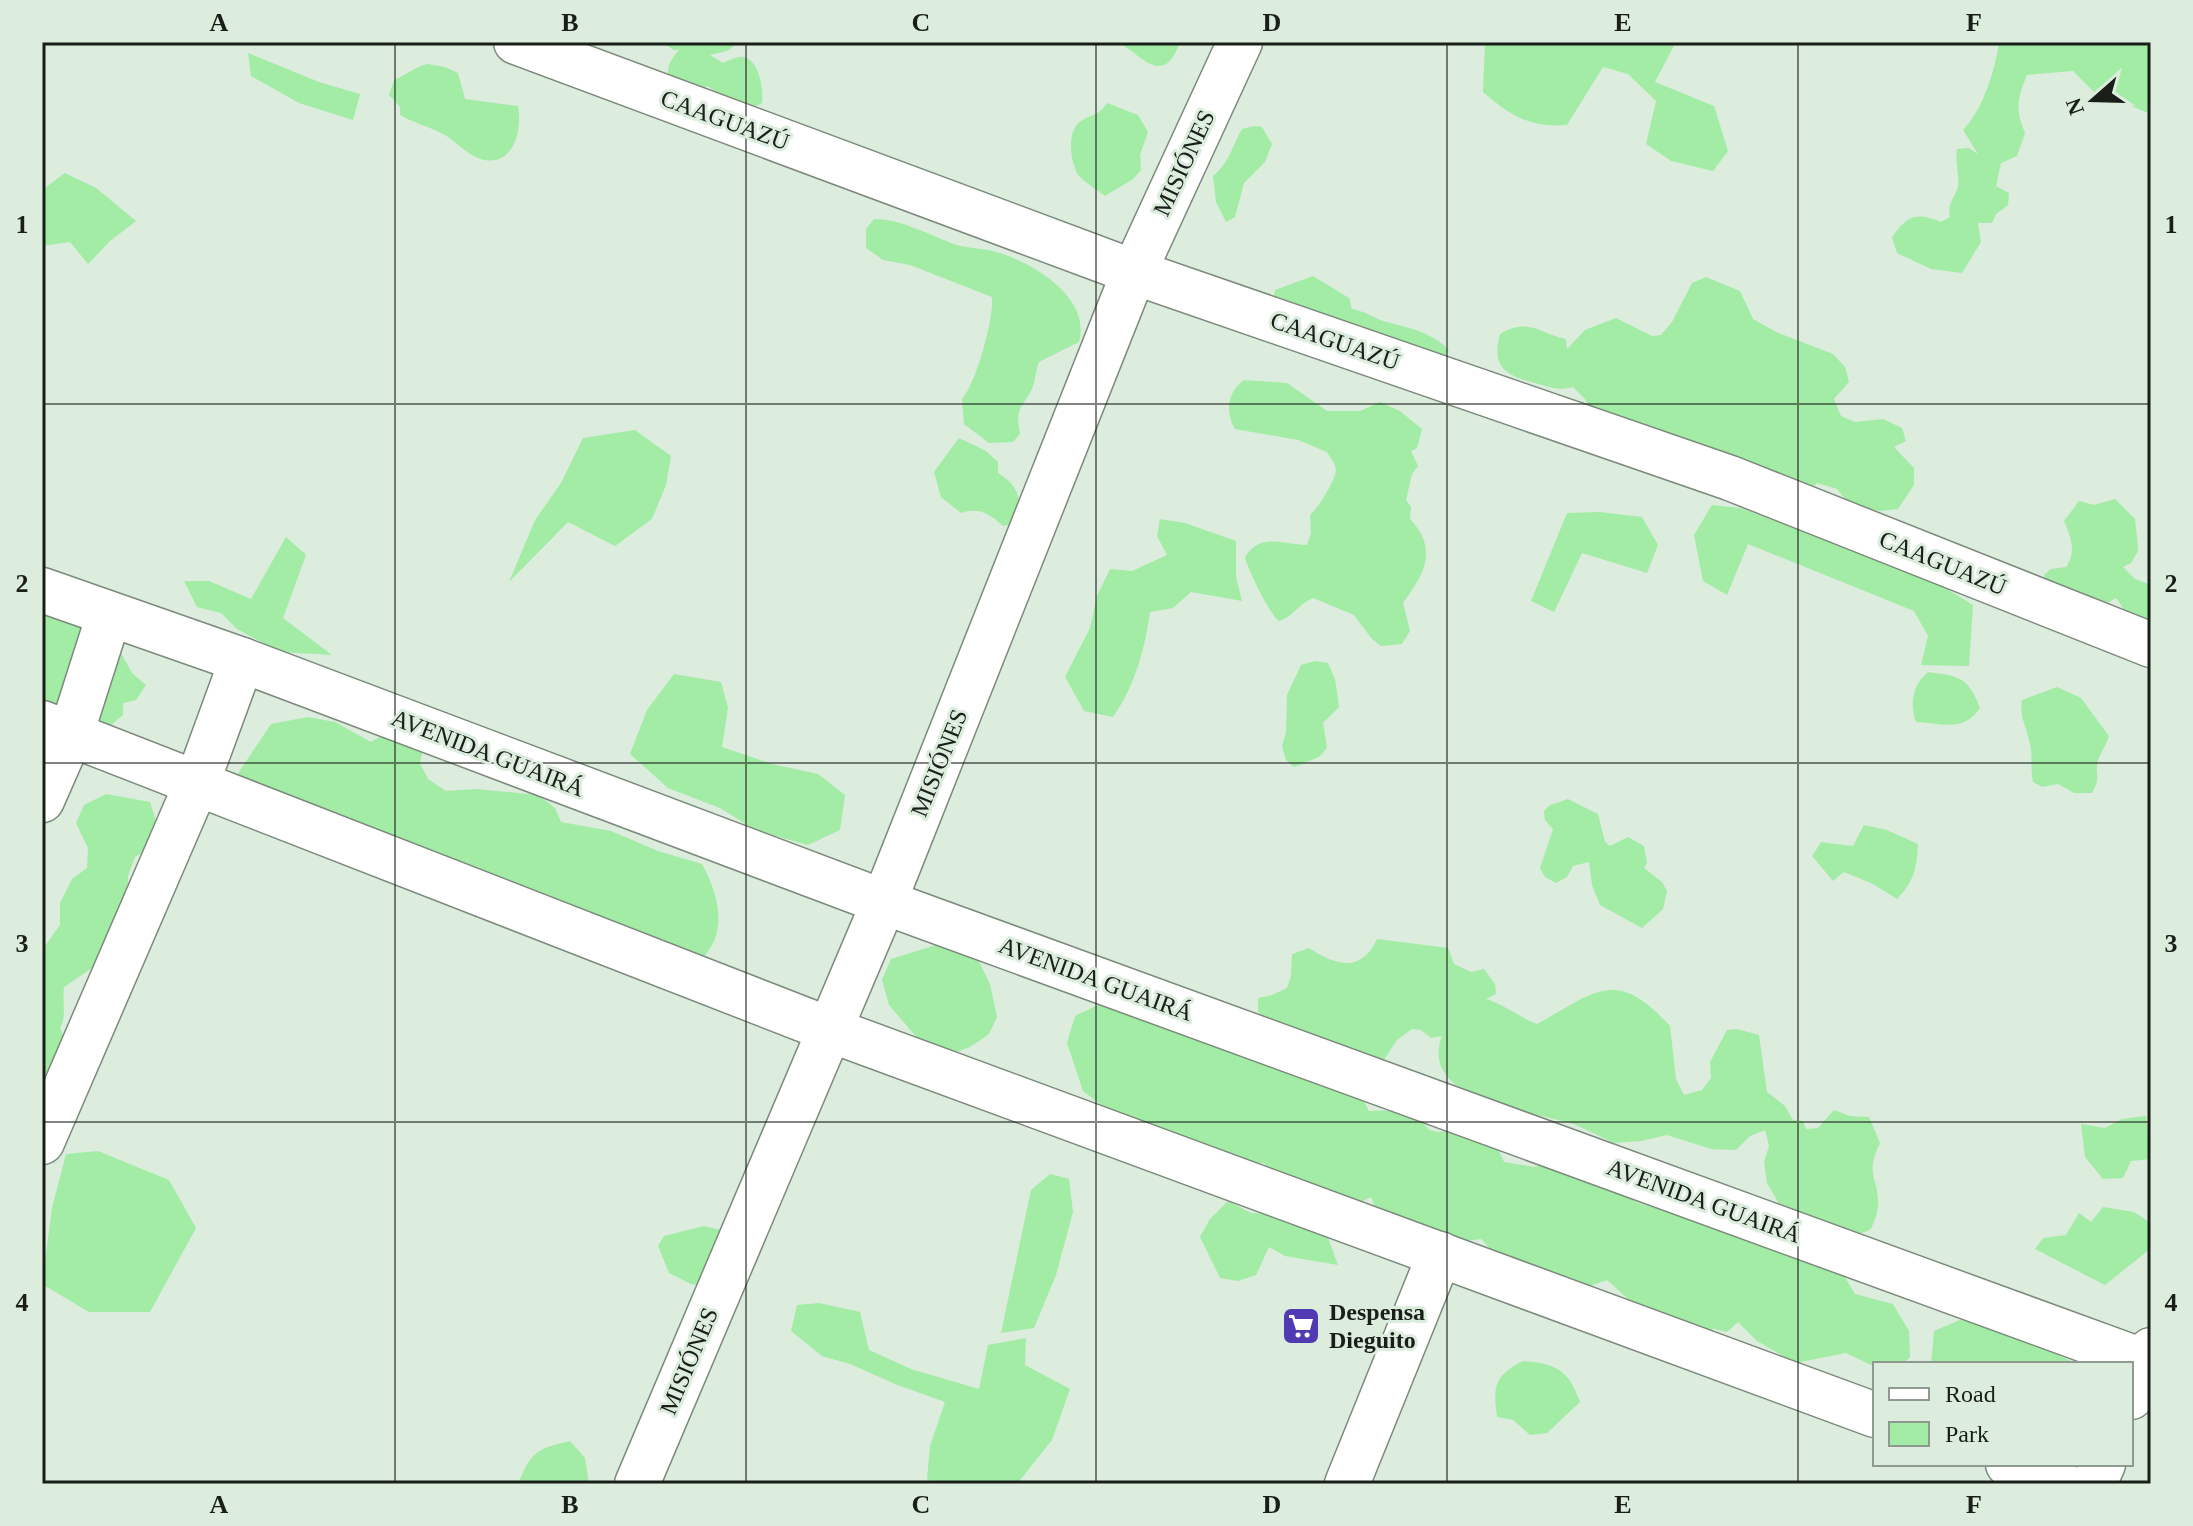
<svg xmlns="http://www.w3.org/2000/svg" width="2193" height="1526" font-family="'Times New Roman',serif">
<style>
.green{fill:#a2eca6}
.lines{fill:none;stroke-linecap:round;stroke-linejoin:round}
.minor-casing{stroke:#7c8a7c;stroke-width:47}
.minor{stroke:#fff;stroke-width:44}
.grid{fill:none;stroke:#191e19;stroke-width:2;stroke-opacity:0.55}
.labels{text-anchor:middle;stroke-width:6;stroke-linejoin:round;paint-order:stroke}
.street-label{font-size:24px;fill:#191e19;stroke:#dcecdd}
.poi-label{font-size:24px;font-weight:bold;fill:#191e19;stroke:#dcecdd;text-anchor:start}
.neatline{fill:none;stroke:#191e19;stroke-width:3}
.grid-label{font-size:26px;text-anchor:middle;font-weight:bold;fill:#191e19}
</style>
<rect width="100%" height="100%" fill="#dcecdd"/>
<!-- green -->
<g class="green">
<path d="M661 42H739L727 51 710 55 723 63C728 61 738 56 743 57 759 59 764 90 762 103L751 109 718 96 714 90 707 86 699 94 669 80C665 70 671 58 679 50H674Z"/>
<path d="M1116 42H1180C1162 92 1139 50 1116 42Z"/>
<path d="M1485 42H1676L1655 82 1714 106 1728 151 1713 171 1671 161 1646 144 1656 101 1628 74 1603 67 1567 125C1530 128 1511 116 1483 92Z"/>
<path d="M1999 42H2151V114L2093 91 2073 71 2027 75C2017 99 2015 109 2025 133L2017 156 2001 163 1996 186 2009 193 2008 205 1996 214 1992 223H1978L1981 242 1962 273 1931 269 1897 253 1892 237C1908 215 1916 212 1941 222L1950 217C1947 204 1954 199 1958 187 1960 181 1955 161 1957 149L1969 148 1978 154 1963 130C1983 109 1995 71 1999 42Z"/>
<path d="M248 53 319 82 360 94 353 120 299 103 251 76Z"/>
<path d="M428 64 445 67 458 73 465 99 518 106C523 131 512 171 478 158 465 153 454 139 441 133 427 126 414 123 400 115V107L389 95 394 80C407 75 414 67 428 64Z"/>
<path d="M1107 103 1138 115 1148 132 1140 155 1141 170 1133 179 1105 196C1098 190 1085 183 1079 176 1070 162 1066 131 1081 121 1094 113 1097 117 1107 103Z"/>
<path d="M1254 126 1262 127 1272 144 1265 162 1244 183 1235 217 1226 222 1216 202 1213 176C1230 162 1231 148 1242 129Z"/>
<path d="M65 173 96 188 136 221 110 241 88 264 70 242 42 246V190Z"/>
<path d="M874 219C903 219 930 236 957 245 971 249 986 248 1000 253 1036 265 1091 298 1079 342L1039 362C1036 370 1035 381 1032 389 1021 410 1015 407 1020 434L1013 442 989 443 964 424 962 399C976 383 994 319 992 297L910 265 883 260 866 248V229Z"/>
<path d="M1313 276 1349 298 1352 309C1364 311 1372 317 1383 321 1408 328 1430 331 1449 350L1441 362 1273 301 1275 290Z"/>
<path d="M1706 277 1740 291 1753 319 1776 332 1833 354 1845 367 1849 382 1834 399 1841 416 1855 422 1883 419 1902 428 1906 441 1894 447 1914 468V485L1898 509 1880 511 1849 504 1837 489 1817 483 1794 508 1593 415 1585 399 1573 387C1559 391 1549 387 1535 383 1505 375 1491 367 1500 334 1528 317 1539 333 1566 339L1567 349 1585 330 1616 318 1652 336 1661 335 1672 322 1692 283Z"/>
<path d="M1244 380 1287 383 1327 411H1360L1380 402 1400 411 1422 429 1417 448 1411 451 1418 466 1412 474 1406 500 1411 507 1410 519C1439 550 1424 574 1403 603L1410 631 1402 644 1381 646 1372 639 1354 615 1313 598C1299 603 1293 617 1279 621 1270 615 1247 568 1245 557 1261 532 1283 545 1307 545L1311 533 1310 515C1318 509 1336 479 1336 470 1335 463 1330 457 1327 452L1298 440 1235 429C1225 413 1227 392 1244 380Z"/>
<path d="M635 430 671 456 666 485 652 519 615 546 568 522 509 582 535 520 561 483 583 438Z"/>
<path d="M959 438 986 451 998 462V473C1019 486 1021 499 1020 523L1003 526C990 514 979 507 961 513L941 497 934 472Z"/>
<path d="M2115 499 2135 519 2137 537 2138 551 2131 563 2123 567 2135 579 2151 585V607L2147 618 2132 621 2116 598 2098 608 2047 591 2044 575 2051 569 2066 567C2077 552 2071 538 2064 521L2079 501 2094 505Z"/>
<path d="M1712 505 1740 508 1778 522 1814 530 1945 588 1973 605 1969 666 1921 665 1928 636 1914 611 1748 544 1727 595 1703 581 1694 535Z"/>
<path d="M1600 512 1642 517 1658 545 1647 573 1582 553 1554 612 1531 601 1567 513Z"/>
<path d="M1160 519 1185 523 1236 541V577L1242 601 1191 592 1173 608 1150 612C1145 648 1135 686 1113 717L1084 711 1065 677 1090 628 1097 596 1110 569 1132 571 1167 555 1157 536Z"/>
<path d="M286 537 306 555 283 618 332 655 280 652 237 629 221 613 197 607 184 581H209L251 599Z"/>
<path d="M42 587 116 644 132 673 146 685 136 700 123 703V715L110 726 42 725Z"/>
<path d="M1315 661 1328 663 1335 679 1339 707 1323 723 1327 748 1319 757 1294 767 1286 760 1282 746 1286 732 1287 695 1301 665Z"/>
<path d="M1928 672C1958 676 1968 676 1980 708 1963 733 1942 723 1916 722 1910 704 1912 685 1928 672Z"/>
<path d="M674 674 721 682 728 708 722 747 772 764 818 774 845 795 840 830 808 845 757 831 720 808 668 788 630 754 647 710Z"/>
<path d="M2057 687 2081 698 2109 736C2106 746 2100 753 2098 761 2094 774 2102 775 2092 793H2074L2058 784 2042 787 2033 782C2030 769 2033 755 2030 744 2027 727 2019 717 2022 700Z"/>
<path d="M308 717 335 722 371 742 381 736 399 734 423 748 420 763 428 779 446 791 476 789 538 795 555 808 561 822 611 831 658 851 702 864C719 895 729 934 700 960L484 910 466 914 452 899 237 775 271 724Z"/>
<path d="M106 794 150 802 161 837 153 846 135 857 128 876V902L98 964 64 987C62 1001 67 1016 60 1028L67 1046 64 1062 42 1074V950L60 925V903L72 879 87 868 88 848 76 823 84 805Z"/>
<path d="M1568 799 1598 814 1605 842 1610 846 1628 837 1644 846 1647 863 1644 868 1662 882 1667 891 1663 909 1642 928 1600 905 1592 885 1589 862 1573 866 1567 877 1556 883 1545 877 1540 868 1553 829 1545 820 1544 811 1550 805Z"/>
<path d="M1864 825 1887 830 1918 844C1917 867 1914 882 1897 899L1873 884 1844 872 1833 881 1812 856 1821 842 1853 846Z"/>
<path d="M1377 939 1448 948 1454 964 1471 972 1484 969 1495 984 1496 994 1486 999C1505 1005 1519 1017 1537 1024 1597 991 1616 967 1670 1026L1676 1079 1684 1095 1702 1090 1711 1078 1710 1062 1727 1030 1737 1029 1759 1035 1767 1092 1785 1106 1793 1120 1803 1121 1806 1129 1818 1128 1834 1110 1850 1116 1869 1117 1880 1143C1864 1176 1879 1177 1878 1205 1878 1213 1874 1222 1871 1229L1851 1238 1781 1207 1767 1183 1764 1162 1769 1146 1765 1130 1750 1136 1736 1150 1711 1149 1667 1135 1641 1141 1614 1143 1574 1124 1534 1114 1522 1117C1487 1102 1423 1085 1442 1036L1431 1038 1421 1030 1412 1029 1397 1040 1383 1061 1269 1022 1258 1012V998L1272 995 1287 988 1291 976 1292 954 1309 948C1335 965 1361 974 1377 939Z"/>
<path d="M949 941 974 951 990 984 997 1017 989 1034 970 1047 949 1055 925 1047 889 1005 882 980 891 959Z"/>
<path d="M1125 999 1357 1088 1369 1111C1388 1109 1417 1112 1429 1130L1439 1132 1460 1130 1497 1147 1504 1162 1535 1167 1548 1162 1625 1195 1638 1203 1655 1208 1663 1199 1840 1269 1855 1294 1893 1304 1909 1331 1910 1357 1903 1364H1875V1367L1846 1353 1795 1363 1757 1341 1738 1322 1727 1332 1714 1329 1698 1334 1636 1306 1607 1280 1578 1290 1500 1259 1481 1239 1457 1242 1379 1216 1371 1197 1359 1203 1274 1179 1264 1163 1243 1165 1113 1114 1083 1091 1067 1043 1075 1016 1096 1006Z"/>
<path d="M2146 1116 2151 1159 2131 1161 2123 1178 2103 1179 2085 1157 2081 1124 2105 1128 2122 1119Z"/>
<path d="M98 1151 169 1180 196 1228 150 1312H89L42 1284 52 1208 66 1154Z"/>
<path d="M1050 1174 1069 1179 1073 1212 1056 1275 1034 1328 1001 1333 1031 1190Z"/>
<path d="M1228 1201 1251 1213 1290 1214 1327 1235 1338 1265 1285 1256 1269 1247 1256 1275 1238 1281 1220 1278 1200 1237 1210 1219Z"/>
<path d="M2103 1207 2134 1212 2151 1223 2150 1249 2105 1285 2035 1249 2043 1238 2066 1235 2079 1213 2091 1222Z"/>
<path d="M704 1226 721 1230 720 1288 691 1284 669 1273 658 1246 664 1236Z"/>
<path d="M819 1303 860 1312 869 1350 911 1369 979 1389 988 1345 1026 1338 1025 1365 1070 1389 1052 1440 1017 1484H936L927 1479 930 1446 945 1402 895 1384 850 1364 822 1356 791 1331 797 1305Z"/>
<path d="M1960 1320 2004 1329 2077 1364H1931L1934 1331Z"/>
<path d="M1523 1361C1556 1364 1568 1369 1580 1402L1547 1433 1530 1435 1513 1420 1497 1417C1493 1386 1494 1376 1523 1361Z"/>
<path d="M570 1441 585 1458 589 1484H518C531 1452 536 1449 570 1441Z"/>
</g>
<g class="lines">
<defs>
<g id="minor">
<path d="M516 42 1134 272 1730 478 2151 645"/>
<path d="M42 590 242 660 884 902 2151 1364"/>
<path d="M42 723 828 1029 1875 1415"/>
<path d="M42 800 71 734 109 615"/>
<path d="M42 1142 197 783 242 660"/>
<path d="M2131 1397 2151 1350"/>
<path d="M2008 1464 2062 1484"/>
<path d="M637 1484 884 902 1134 272 1240 42"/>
<path d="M1347 1484 1440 1254"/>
<path d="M2094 1484 2103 1464"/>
</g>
</defs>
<!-- minor casing -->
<use href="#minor" class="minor-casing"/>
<!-- minor -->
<use href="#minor" class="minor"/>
</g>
<!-- grid -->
<path class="grid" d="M395 42V1484M746 42V1484M1096 42V1484M1447 42V1484M1798 42V1484M42 404H2151M42 763H2151M42 1122H2151"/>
<!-- icons -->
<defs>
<symbol id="supermarket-square" viewBox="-11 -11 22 22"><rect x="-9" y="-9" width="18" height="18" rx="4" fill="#503bb3" stroke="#dcecdd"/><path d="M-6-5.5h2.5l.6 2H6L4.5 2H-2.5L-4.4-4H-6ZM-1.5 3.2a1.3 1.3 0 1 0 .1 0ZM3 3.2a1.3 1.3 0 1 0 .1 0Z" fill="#fff"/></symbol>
</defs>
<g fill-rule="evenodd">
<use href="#supermarket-square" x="1279" y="1304" width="44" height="44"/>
</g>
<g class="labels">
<!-- street labels -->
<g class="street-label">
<text transform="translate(725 120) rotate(20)" y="8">CAAGUAZÚ</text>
<text transform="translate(1184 163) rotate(-65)" y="8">MISIÓNES</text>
<text transform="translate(1335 341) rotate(19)" y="8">CAAGUAZÚ</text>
<text transform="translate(1943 563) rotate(22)" y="8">CAAGUAZÚ</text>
<text transform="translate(488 753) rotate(21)" y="8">AVENIDA GUAIRÁ</text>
<text transform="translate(939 763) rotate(-68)" y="8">MISIÓNES</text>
<text transform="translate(1096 979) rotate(20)" y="8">AVENIDA GUAIRÁ</text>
<text transform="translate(1704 1201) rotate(20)" y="8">AVENIDA GUAIRÁ</text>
<text transform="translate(689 1361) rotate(-67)" y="8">MISIÓNES</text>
</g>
<!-- poi labels -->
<g class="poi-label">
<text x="1329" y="1320">Despensa<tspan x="1329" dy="28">Dieguito</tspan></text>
</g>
</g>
<!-- border -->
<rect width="2193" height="1526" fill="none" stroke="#dcecdd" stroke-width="88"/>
<!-- legend -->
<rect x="1873" y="1362" width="260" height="104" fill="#dcecdd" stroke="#8e9a8f" stroke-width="2"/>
<rect x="1889" y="1388" width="40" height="12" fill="#ffffff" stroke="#8e9a8f" stroke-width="2"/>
<text x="1945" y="1402" font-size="24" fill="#191e19">Road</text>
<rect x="1889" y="1422" width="40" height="24" fill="#a2eca6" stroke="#8e9a8f" stroke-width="2"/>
<text x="1945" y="1442" font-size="24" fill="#191e19">Park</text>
<!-- north arrow -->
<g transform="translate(2093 100) rotate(250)" stroke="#dcecdd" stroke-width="6" paint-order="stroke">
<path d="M0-6L14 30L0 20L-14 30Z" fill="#191e19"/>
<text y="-12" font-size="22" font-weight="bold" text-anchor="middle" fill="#191e19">N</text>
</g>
<rect x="44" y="44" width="2105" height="1438" class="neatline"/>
<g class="grid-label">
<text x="219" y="31">A</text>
<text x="570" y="31">B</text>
<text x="921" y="31">C</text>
<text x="1272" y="31">D</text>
<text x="1623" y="31">E</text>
<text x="1974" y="31">F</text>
<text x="22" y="233">1</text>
<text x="2171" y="233">1</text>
<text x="22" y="592">2</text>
<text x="2171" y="592">2</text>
<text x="22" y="952">3</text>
<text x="2171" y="952">3</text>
<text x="22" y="1311">4</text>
<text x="2171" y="1311">4</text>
<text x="219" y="1513">A</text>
<text x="570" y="1513">B</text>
<text x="921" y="1513">C</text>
<text x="1272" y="1513">D</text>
<text x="1623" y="1513">E</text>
<text x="1974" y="1513">F</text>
</g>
</svg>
